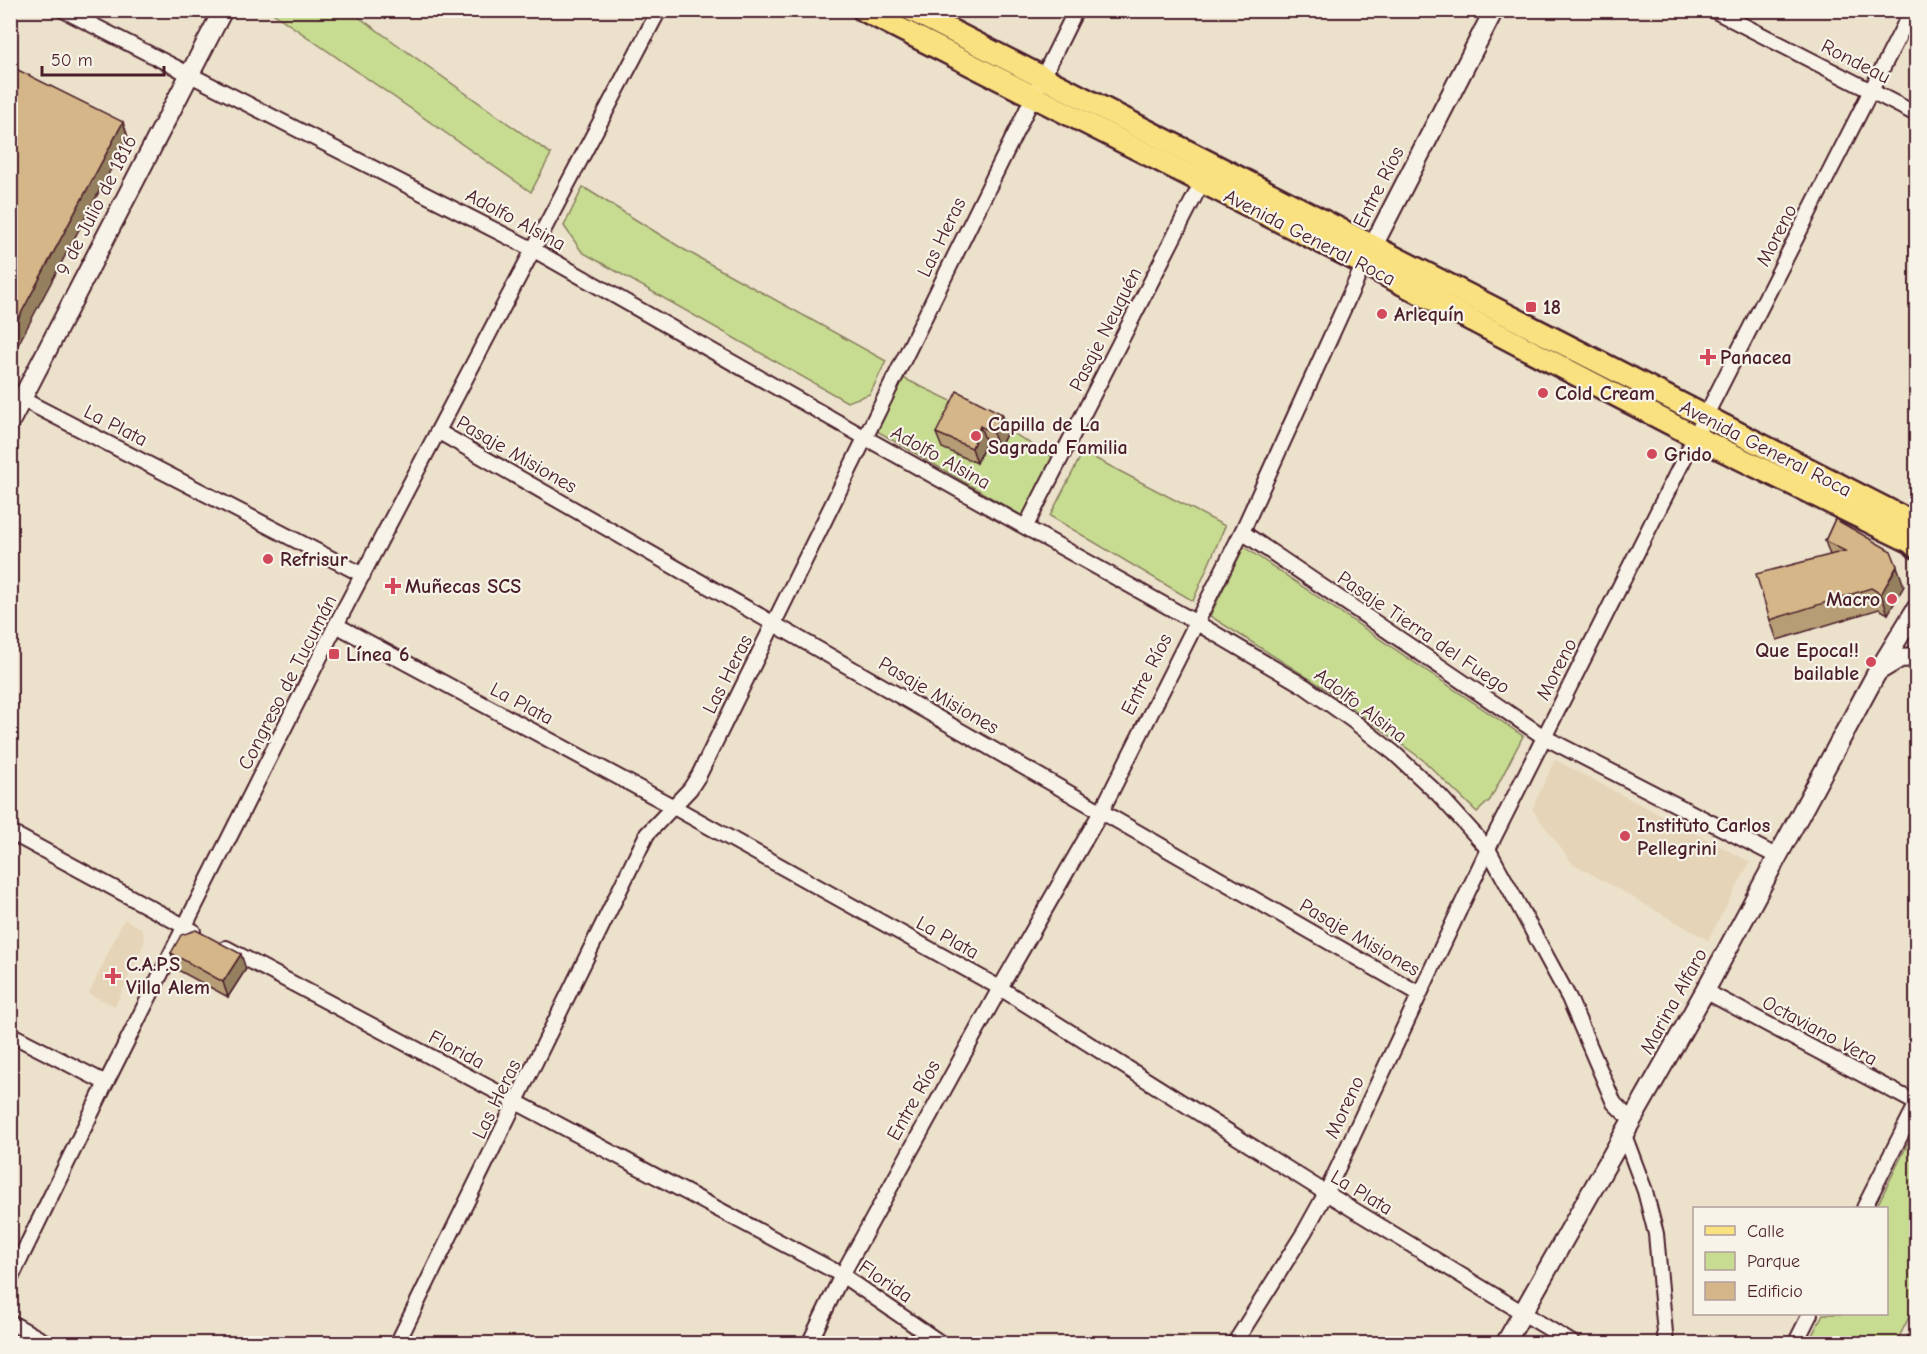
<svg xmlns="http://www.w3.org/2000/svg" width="1927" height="1354" font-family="'Comic Neue',sans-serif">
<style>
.built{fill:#e5d4b7}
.green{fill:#c7dc91;stroke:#887e5e;stroke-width:1.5}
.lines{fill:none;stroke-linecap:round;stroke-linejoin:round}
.street-casing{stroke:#4a1f2b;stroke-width:18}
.secondary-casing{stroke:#4a1f2b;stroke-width:22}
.primary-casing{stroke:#4a1f2b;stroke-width:26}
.street{stroke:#f7f3e8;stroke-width:14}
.secondary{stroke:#f7f3e8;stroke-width:18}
.primary{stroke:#fae180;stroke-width:21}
.wall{fill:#b69d75;stroke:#4a1f2b;stroke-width:1.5}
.shaded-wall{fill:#947f5f;stroke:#4a1f2b;stroke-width:1.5}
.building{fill:#d4b688;stroke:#4a1f2b;stroke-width:1.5}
.poi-dot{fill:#d1495b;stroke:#f7f3e8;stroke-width:2}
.labels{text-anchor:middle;stroke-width:4.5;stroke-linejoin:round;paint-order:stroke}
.street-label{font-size:20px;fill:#4a1f2b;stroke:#f7f3e8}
.poi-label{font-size:20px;font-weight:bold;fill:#4a1f2b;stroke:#f7f3e8;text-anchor:start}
</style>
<rect width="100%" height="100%" fill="#ece1cb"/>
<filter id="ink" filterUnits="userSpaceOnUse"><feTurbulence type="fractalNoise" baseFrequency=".0167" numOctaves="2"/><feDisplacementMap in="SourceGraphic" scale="12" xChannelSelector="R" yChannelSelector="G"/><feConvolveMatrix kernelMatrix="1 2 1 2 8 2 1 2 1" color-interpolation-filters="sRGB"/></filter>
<g filter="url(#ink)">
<!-- built -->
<g class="built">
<path d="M1555 760 1750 862 1708 940 1572 863 1532 809Z"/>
<path d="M124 919 141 928 145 941 115 1006 89 994Z"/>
</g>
<!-- green -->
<g class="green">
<path d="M270 11H350L551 154 531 192Z"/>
<path d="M583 187 683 249 886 361 870 394 847 402 582 252 564 226Z"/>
<path d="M903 378 962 406 986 442 1008 430 1054 458 1024 517 877 431Z"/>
<path d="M1083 452 1225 526 1193 601 1050 516Z"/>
<path d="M1244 547 1523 736 1490 800 1477 812 1423 760 1326 689 1210 616Z"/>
<path d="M1916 1127V1303L1896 1343H1808L1823 1314H1886V1208H1876Z"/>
</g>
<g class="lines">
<defs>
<g id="street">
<path d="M63 10 534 250 864 437 1197 623 1304 686 1352 720 1394 753 1439 795 1488 849 1569 998 1614 1103 1624 1113 1634 1117"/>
<path d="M1713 10 1916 114"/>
<path d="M10 393 363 575"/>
<path d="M439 432 1418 993"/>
<path d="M1026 526 1202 182"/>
<path d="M1242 532 1544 737 1778 857"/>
<path d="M336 625 672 806 1000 988 1326 1193 1574 1344"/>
<path d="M10 832 193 931"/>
<path d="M226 948 842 1275 942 1344"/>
<path d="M1705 991 1916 1103"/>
<path d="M10 1034 106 1083"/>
<path d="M1624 1135 1645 1191 1656 1234 1666 1344"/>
<path d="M1864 1208 1916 1105"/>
<path d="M10 1280 106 1083 336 625 659 10"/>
<path d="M10 1322 49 1344"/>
<path d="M397 1344 647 834 690 789 699 775 1076 10"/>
<path d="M809 1344 842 1275 1000 988 1102 810 1242 532 1367 257"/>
<path d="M1234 1344 1305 1231 1326 1193 1488 849 1705 417 1912 10"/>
<path d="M1795 1344 1810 1314"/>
<path d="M1913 1344 1916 1338"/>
</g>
<g id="secondary">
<path d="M1373 246 1494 10"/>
<path d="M10 422 223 10"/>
<path d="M1880 670 1900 658 1916 657"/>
<path d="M1505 1344 1705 991 1875 676 1916 609"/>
</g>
<g id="primary">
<path d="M863 10 1364 264 1696 437 1911 542 1916 547"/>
<path d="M911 10 1916 524"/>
</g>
</defs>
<!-- street casing -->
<use href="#street" class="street-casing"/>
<!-- secondary casing -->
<use href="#secondary" class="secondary-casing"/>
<!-- primary casing -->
<use href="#primary" class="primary-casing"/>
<!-- street -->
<use href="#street" class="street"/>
<!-- secondary -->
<use href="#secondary" class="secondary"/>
<!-- primary -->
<use href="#primary" class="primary"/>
</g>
<!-- wall -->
<g class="wall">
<path d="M1002 414 1008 430 999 449 986 442 977 463 942 448 936 433Z"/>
<path d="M1835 519 1904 586 1888 614 1879 609 1777 640 1770 620 1830 555 1825 541Z"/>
<path d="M171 953 246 969 228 997 176 969Z"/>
</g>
<!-- shaded-wall -->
<g class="shaded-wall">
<path d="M123 122 128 137 10 360V334Z"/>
<path d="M1002 414 1008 430 999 449 993 433Z"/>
<path d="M980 426 986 442 977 463 972 448Z"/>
<path d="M1897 566 1904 586 1888 614 1881 594Z"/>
<path d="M241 954 246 969 228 997 223 982Z"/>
</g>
<!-- building -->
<g class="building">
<path d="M10 66 123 122 10 334Z"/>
<path d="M957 391 1002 414 993 433 980 426 972 448 936 433Z"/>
<path d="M1835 519 1891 551 1897 566 1881 594 1871 588 1770 620 1756 574 1845 551 1825 541Z"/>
<path d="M196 930 241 954 223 982 171 953 181 935Z"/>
</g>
</g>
<!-- markers -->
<g class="poi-dot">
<rect x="1525" y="301" width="12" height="12" rx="3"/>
<circle cx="1382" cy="314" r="6"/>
<path d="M1705 348h6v6h6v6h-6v6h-6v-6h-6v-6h6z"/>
<circle cx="1543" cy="393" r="6"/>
<circle cx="976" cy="436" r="6"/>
<circle cx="1652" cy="454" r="6"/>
<circle cx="268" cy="559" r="6"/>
<path d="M390 577h6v6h6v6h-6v6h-6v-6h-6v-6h6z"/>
<circle cx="1892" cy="599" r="6"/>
<rect x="328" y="648" width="12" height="12" rx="3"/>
<circle cx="1871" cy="662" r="6"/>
<circle cx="1625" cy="836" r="6"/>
<path d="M110 967h6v6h6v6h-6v6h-6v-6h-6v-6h6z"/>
</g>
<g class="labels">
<!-- street labels -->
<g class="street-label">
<text transform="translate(1856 61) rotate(27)" y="7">Rondeau</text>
<text transform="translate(1378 187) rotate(-63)" y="7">Entre Ríos</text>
<text transform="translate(96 205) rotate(-63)" y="7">9 de Julio de 1816</text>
<text transform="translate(516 219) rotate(28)" y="7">Adolfo Alsina</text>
<text transform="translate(1776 235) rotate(-63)" y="7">Moreno</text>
<text transform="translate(941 237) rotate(-64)" y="7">Las Heras</text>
<text transform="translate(1310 237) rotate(27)" y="7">Avenida General Roca</text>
<text transform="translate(1105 329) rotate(-63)" y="7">Pasaje Neuquén</text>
<text transform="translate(116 425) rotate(27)" y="7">La Plata</text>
<text transform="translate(1766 448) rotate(27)" y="7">Avenida General Roca</text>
<text transform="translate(517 454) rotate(30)" y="7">Pasaje Misiones</text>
<text transform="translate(941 457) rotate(29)" y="7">Adolfo Alsina</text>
<text transform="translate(1424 632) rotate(34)" y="7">Pasaje Tierra del Fuego</text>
<text transform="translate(1556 669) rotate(-63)" y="7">Moreno</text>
<text transform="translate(727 674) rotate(-63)" y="7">Las Heras</text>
<text transform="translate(1146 674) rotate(-63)" y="7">Entre Ríos</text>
<text transform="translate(287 682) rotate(-63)" y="7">Congreso de Tucumán</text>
<text transform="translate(939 695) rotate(30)" y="7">Pasaje Misiones</text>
<text transform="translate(522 703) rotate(28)" y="7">La Plata</text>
<text transform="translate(1361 705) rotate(37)" y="7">Adolfo Alsina</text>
<text transform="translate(948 937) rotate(29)" y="7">La Plata</text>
<text transform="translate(1360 937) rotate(30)" y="7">Pasaje Misiones</text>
<text transform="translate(1673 1001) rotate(-61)" y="7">Marina Alfaro</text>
<text transform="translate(1820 1030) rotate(28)" y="7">Octaviano Vera</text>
<text transform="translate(457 1049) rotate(28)" y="7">Florida</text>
<text transform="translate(496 1099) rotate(-64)" y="7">Las Heras</text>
<text transform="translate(913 1100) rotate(-61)" y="7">Entre Ríos</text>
<text transform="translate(1344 1107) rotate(-65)" y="7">Moreno</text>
<text transform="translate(1362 1192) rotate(31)" y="7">La Plata</text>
<text transform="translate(886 1281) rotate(34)" y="7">Florida</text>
</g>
<!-- poi labels -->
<g class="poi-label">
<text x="1543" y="314">18</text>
<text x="1394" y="321">Arlequín</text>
<text x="1720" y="364">Panacea</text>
<text x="1555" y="400">Cold Cream</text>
<text x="988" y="431">Capilla de La<tspan x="988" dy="23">Sagrada Familia</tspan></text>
<text x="1664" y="461">Grido</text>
<text x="280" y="566">Refrisur</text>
<text x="405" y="593">Muñecas SCS</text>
<text x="1880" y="606" text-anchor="end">Macro</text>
<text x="1859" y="657" text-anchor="end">Que Epoca!!<tspan x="1859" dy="23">bailable</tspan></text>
<text x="346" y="661">Línea 6</text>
<text x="1637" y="832">Instituto Carlos<tspan x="1637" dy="23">Pellegrini</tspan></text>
<text x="126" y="971">C.A.P.S<tspan x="126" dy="23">Villa Alem</tspan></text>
</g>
</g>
<!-- margin -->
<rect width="1927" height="1354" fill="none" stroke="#f7f3e8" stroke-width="36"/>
<rect x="18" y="18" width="1891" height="1318" fill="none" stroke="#4a1f2b" stroke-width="2" filter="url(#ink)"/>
<!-- legend -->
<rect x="1693" y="1207" width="195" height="108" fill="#f7f3e8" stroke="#b29e9c" stroke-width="1.5"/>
<rect x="1705" y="1226" width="30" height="9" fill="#fae180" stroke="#b29e9c" stroke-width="1.5"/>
<text x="1747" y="1237" font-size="18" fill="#4a1f2b">Calle</text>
<rect x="1705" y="1252" width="30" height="18" fill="#c7dc91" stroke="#b29e9c" stroke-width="1.5"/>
<text x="1747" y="1267" font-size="18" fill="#4a1f2b">Parque</text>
<rect x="1705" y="1282" width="30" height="18" fill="#d4b688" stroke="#b29e9c" stroke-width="1.5"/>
<text x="1747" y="1297" font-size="18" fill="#4a1f2b">Edificio</text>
<!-- scale -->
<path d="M42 66v9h122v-9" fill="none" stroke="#4a1f2b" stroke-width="3"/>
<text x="51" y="66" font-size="18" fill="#4a1f2b" stroke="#f7f3e8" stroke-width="4.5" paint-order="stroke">50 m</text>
</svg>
